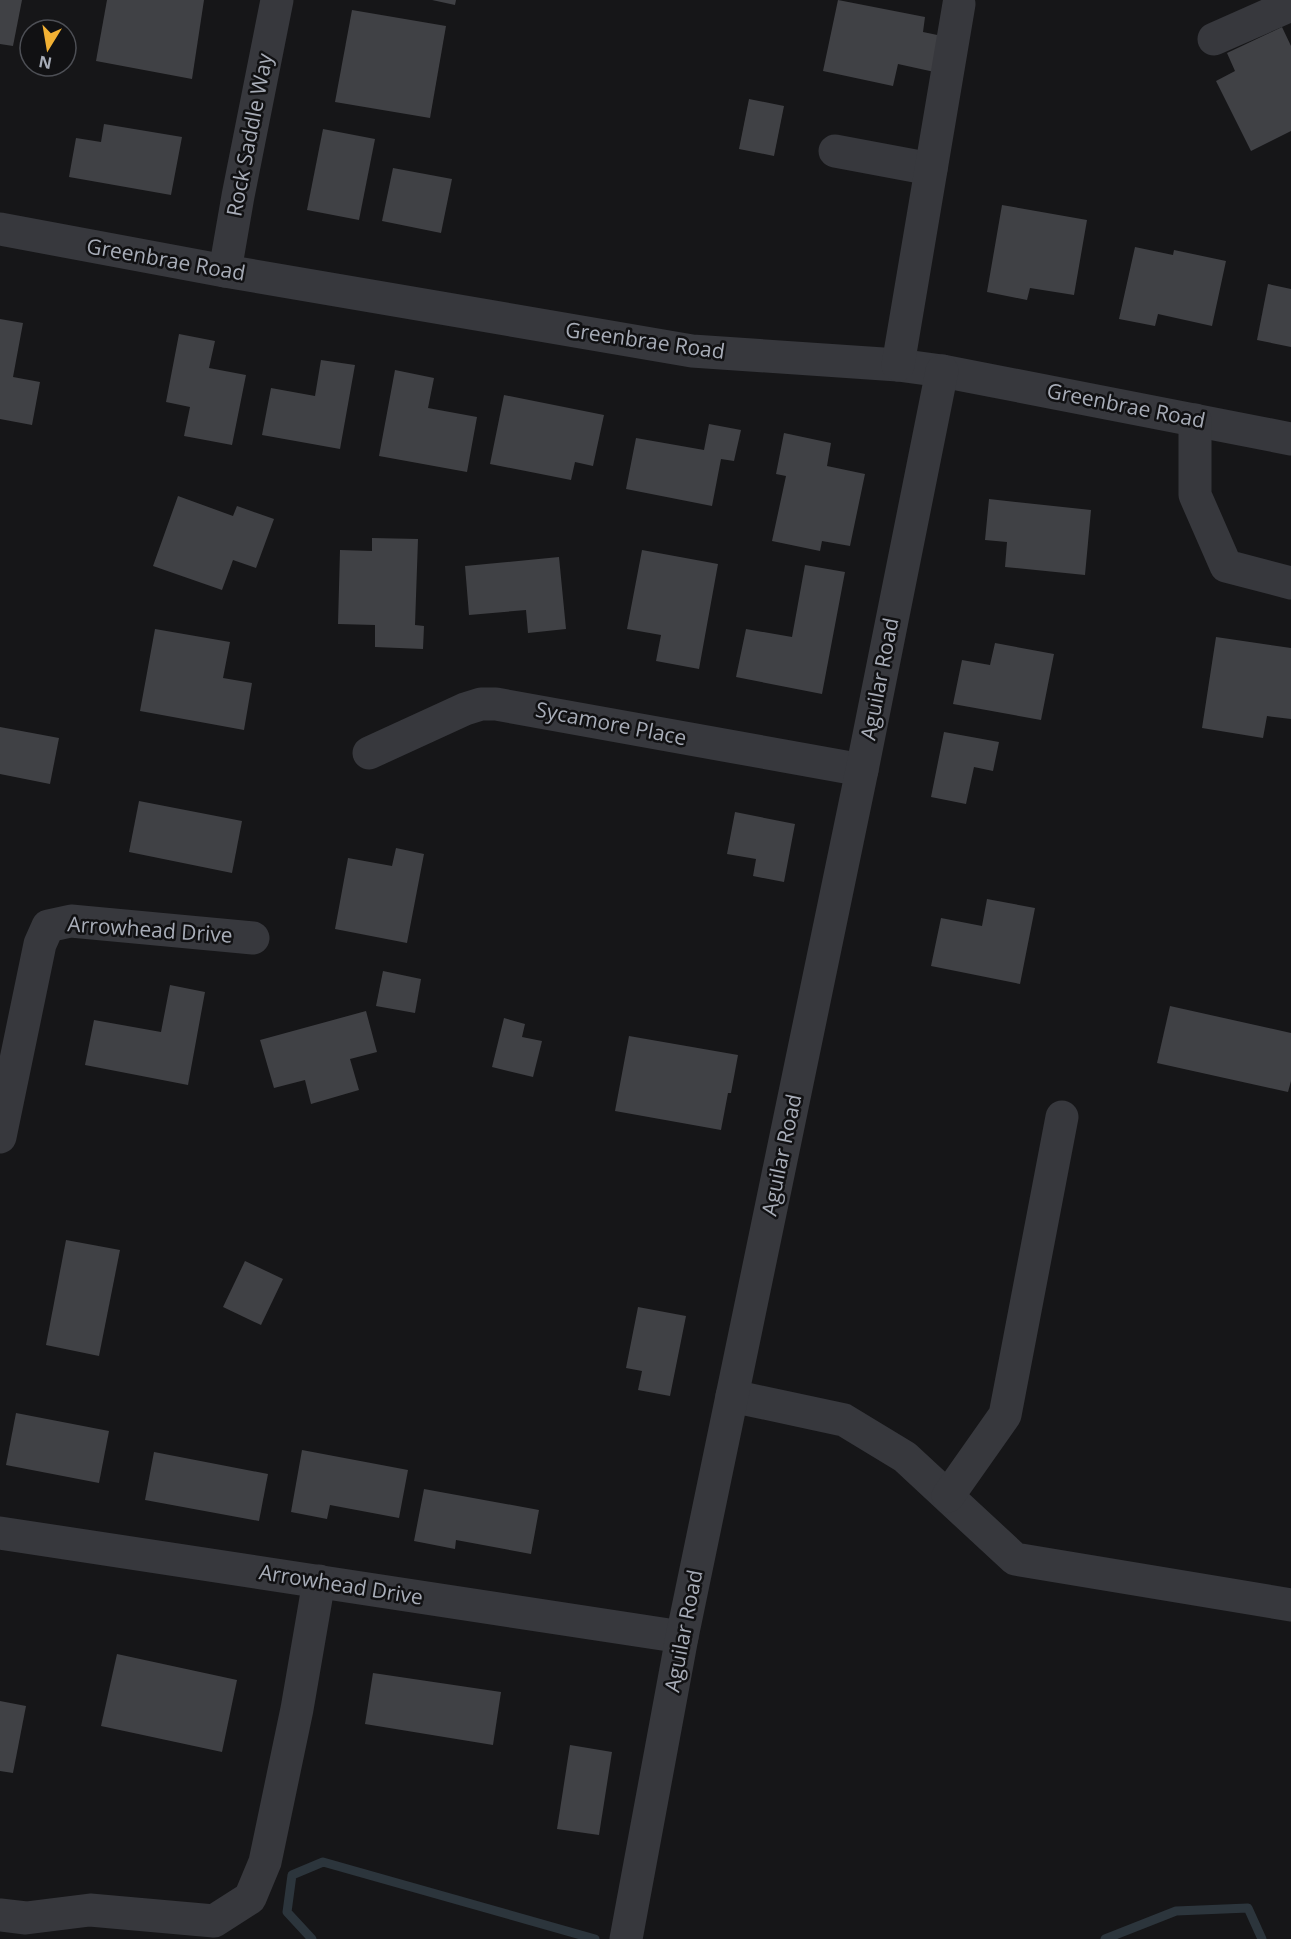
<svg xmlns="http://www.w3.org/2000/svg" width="1291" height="1939" font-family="'Open Sans',sans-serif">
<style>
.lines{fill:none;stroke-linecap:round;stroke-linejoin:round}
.stream{stroke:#2c353c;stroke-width:9}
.building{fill:#404145}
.minor{stroke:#37383d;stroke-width:33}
.labels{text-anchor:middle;stroke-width:5;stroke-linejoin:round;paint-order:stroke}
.street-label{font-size:21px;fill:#a8adb8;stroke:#111113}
</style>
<rect width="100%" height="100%" fill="#161618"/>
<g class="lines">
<!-- stream -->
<g class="stream">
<path d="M312 1939 287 1912 292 1875 323 1862 595 1939"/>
<path d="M1105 1939 1176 1911 1248 1908 1262 1939"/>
</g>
</g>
<!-- building -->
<g class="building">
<path d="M0 0H22L13 46 0 44Z"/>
<path d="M107 0H204L192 79 96 61Z"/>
<path d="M432 0H456L455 5Z"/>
<path d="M838 0 925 17 923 32 947 37 939 73 898 64 893 86 823 71Z"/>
<path d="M352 10 446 26 430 118 335 102Z"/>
<path d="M1282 27 1291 46V131L1251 151 1216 81 1235 71 1227 53Z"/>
<path d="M749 99 784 106 774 156 739 149Z"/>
<path d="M104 124 182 137 171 195 69 177 76 138 101 142Z"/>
<path d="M323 129 375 139 359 220 307 210Z"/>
<path d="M393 168 452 179 441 233 382 221Z"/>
<path d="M1002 205 1087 220 1074 295 1030 288 1027 300 987 292Z"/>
<path d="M1135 247 1173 255 1174 250 1226 261 1212 326 1158 314 1155 326 1119 319Z"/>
<path d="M1268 284 1291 289V347L1257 340Z"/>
<path d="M0 319 23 323 13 377 40 382 32 425 0 419Z"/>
<path d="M179 334 215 341 209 368 246 375 232 445 184 436 190 407 166 402Z"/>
<path d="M321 360 355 365 340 449 262 435 271 388 315 396Z"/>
<path d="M395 370 434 378 428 408 477 417 467 472 379 456Z"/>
<path d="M504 395 604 415 593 466 575 462 571 480 490 464Z"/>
<path d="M709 424 741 430 734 461 721 459 712 506 626 489 636 438 704 450Z"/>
<path d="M784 433 831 443 827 466 865 474 850 546 822 541 820 551 772 541 786 476 776 474Z"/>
<path d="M178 496 233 516 237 506 274 519 256 568 233 560 222 590 153 566Z"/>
<path d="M989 499 1091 510 1085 575 1005 567 1007 542 985 540Z"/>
<path d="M372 538 418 539 415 625 424 626 423 649 375 647V625L338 624 340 550 372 551Z"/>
<path d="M642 550 718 564 699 669 656 661 661 635 627 629Z"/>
<path d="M559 557 566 629 528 633 526 610 469 615 465 566Z"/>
<path d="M805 565 845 572 822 694 736 677 746 629 792 637Z"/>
<path d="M155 629 230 642 223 678 252 683 244 730 140 711Z"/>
<path d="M1216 637 1291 648V719L1267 716 1263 738 1202 728Z"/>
<path d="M995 643 1054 654 1041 720 953 704 962 660 990 665Z"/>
<path d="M0 727 59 738 50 784 0 774Z"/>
<path d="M944 732 999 742 993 771 974 767 966 804 931 797Z"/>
<path d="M139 801 242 821 232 873 129 852Z"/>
<path d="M735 812 795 824 784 882 753 876 756 859 727 854Z"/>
<path d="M396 848 424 854 407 943 335 929 348 858 392 866Z"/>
<path d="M987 899 1035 908 1020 984 931 966 941 918 982 926Z"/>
<path d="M383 971 421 979 415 1013 376 1006Z"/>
<path d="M170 985 205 992 188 1085 85 1065 94 1020 161 1032Z"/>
<path d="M1170 1006 1291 1033V1081L1288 1092 1157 1063Z"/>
<path d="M366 1011 377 1052 350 1059 359 1090 311 1104 305 1080 274 1088 260 1040Z"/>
<path d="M504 1018 525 1024 522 1037 542 1041 533 1077 492 1067Z"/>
<path d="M629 1036 738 1055 731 1093H728L721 1130 615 1111Z"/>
<path d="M66 1240 120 1250 99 1356 46 1345Z"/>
<path d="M245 1261 283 1279 261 1325 223 1307Z"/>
<path d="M638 1307 686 1316 670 1396 638 1390 642 1371 626 1368Z"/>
<path d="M16 1413 109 1431 99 1483 6 1465Z"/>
<path d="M302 1450 408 1470 399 1518 330 1505 327 1519 291 1512Z"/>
<path d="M154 1452 268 1474 259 1521 145 1500Z"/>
<path d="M424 1489 539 1510 531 1554 456 1540 455 1549 414 1541Z"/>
<path d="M117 1654 237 1680 222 1752 101 1726Z"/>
<path d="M373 1673 501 1692 493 1745 365 1724Z"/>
<path d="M0 1701 26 1706 13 1773 0 1771Z"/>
<path d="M570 1745 612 1752 599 1835 557 1829Z"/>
</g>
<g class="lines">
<!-- minor -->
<g class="minor">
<path d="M1214 39 1291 5"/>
<path d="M835 151 931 169"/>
<path d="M0 229 225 271 692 351 898 365 942 371 1291 439"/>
<path d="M225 271 238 196 277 0"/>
<path d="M898 365 959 4"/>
<path d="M1195 420V495L1226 566 1291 583"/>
<path d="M369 753 465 709 481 704H496L862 770"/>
<path d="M0 1137 40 944 48 926 71 921 253 938"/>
<path d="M732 1396 844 1420 905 1457 1015 1559 1291 1605"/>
<path d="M948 1496 1005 1415 1062 1117"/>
<path d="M0 1533 682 1637"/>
<path d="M0 1915 26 1918 90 1910 214 1921 250 1898 265 1862 297 1709 319 1581"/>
<path d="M626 1939 682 1637 862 770 942 371"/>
</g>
</g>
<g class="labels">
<!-- street labels -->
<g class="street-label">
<text transform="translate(250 135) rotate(-79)" y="7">Rock Saddle Way</text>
<text transform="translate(166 260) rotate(10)" y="7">Greenbrae Road</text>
<text transform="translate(645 341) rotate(8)" y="7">Greenbrae Road</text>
<text transform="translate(1126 406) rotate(11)" y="7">Greenbrae Road</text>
<text transform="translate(880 679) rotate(-79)" y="7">Aguilar Road</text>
<text transform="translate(611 724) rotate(11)" y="7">Sycamore Place</text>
<text transform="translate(150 930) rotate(4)" y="7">Arrowhead Drive</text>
<text transform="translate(782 1155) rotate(-78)" y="7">Aguilar Road</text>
<text transform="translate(341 1585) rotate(9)" y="7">Arrowhead Drive</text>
<text transform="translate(684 1631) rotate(-79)" y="7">Aguilar Road</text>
</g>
</g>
<!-- north arrow -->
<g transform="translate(48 48) rotate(191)"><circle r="28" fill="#111113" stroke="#4d4f55" stroke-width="1.5"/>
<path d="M0-4.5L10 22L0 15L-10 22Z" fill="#f2b134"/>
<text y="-9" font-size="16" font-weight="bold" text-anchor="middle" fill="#a8adb8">N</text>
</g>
</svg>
